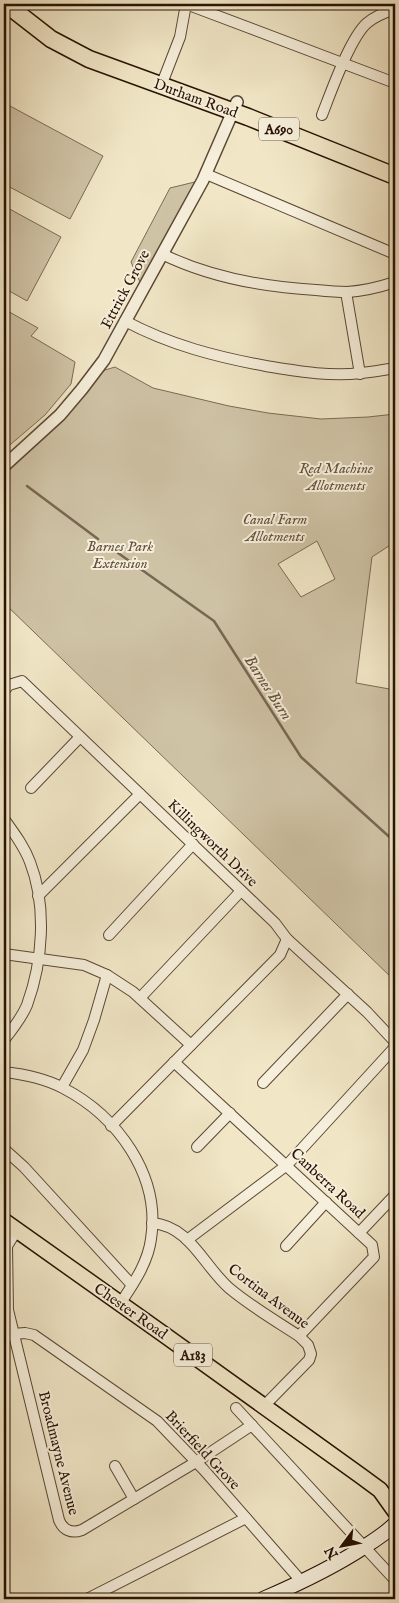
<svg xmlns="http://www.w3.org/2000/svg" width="399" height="1603" font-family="'IM FELL English',serif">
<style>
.green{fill:#cfc3a6;stroke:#7c6a55;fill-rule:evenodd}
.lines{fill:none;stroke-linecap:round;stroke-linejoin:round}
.stream{stroke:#786751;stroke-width:2.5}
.minor-casing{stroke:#5b4735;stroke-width:12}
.tertiary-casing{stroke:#5b4735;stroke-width:14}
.secondary-casing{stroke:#291204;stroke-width:16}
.primary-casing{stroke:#291204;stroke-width:18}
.trunk-casing{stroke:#291204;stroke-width:19}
.minor{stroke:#f6efdb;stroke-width:10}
.tertiary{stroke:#f6efdb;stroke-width:11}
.secondary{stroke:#f6efdb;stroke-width:14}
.primary{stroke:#f1e7c7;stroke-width:15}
.trunk{stroke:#f1e7c7;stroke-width:16}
.labels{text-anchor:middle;stroke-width:4;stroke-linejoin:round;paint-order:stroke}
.shield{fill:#f6efdb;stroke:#665444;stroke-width:1}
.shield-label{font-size:14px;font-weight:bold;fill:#291204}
.street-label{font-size:15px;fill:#291204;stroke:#f6efdb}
.park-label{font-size:15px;font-style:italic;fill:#63503d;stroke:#f6efdb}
.water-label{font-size:16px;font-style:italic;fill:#64513e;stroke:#f6efdb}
</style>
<rect width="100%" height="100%" fill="#f1e7c7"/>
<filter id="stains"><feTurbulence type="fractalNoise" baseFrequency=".004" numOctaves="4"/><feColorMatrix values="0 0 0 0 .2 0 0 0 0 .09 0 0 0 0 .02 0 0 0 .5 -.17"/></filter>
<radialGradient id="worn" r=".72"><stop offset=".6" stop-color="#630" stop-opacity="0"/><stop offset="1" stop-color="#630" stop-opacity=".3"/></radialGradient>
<!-- green -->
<g class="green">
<path d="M10 106 103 156 70 219 4 184V116Z"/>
<path d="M203 180 143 289 131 262 170 188Z"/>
<path d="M4 206 61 237 27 301 4 288Z"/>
<path d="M4 309 38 328 31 336 75 362 71 384 45 415 4 450Z"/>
<path d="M115 367 153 388 229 406 268 413 321 419 368 417 395 414V542L372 557 356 683 395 690V981L4 603V472L105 370ZM317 541 335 579 301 597 278 564Z"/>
</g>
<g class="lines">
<!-- stream -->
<g class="stream">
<path d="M27 486 98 539"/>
<path d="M118 553 214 621 301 757 395 842"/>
</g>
<defs>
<g id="minor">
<path d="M186 4 395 83"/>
<path d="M161 86 180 37 186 4"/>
<path d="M322 115C331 92 350 38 367 23 375 16 386 12 395 9"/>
<path d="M206 174 395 254"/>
<path d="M162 254C209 277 264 287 316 290 326 291 337 292 347 292 363 291 380 287 395 282"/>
<path d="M346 292 360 374"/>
<path d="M125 321C170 345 217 357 266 366 297 371 330 377 361 373 373 372 384 370 395 368"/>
<path d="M4 691 9 685 22 681 275 923 287 939 367 1012 395 1042"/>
<path d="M31 788 80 737"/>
<path d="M4 819C14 833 24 846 30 862 47 906 43 961 27 1005 22 1017 12 1030 4 1040"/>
<path d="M38 896 140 794"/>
<path d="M109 935 193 844"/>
<path d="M4 954 84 965 107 975 133 992 191 1045"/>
<path d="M140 998 241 891"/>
<path d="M174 1062 372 1245 374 1257 299 1336"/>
<path d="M4 1072C22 1074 46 1079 63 1088 117 1116 161 1175 151 1239 148 1263 133 1284 120 1304"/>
<path d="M263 1083 348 994"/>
<path d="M62 1087 83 1050 94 1020 107 975"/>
<path d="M111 1126 280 955 287 939"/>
<path d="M197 1147 230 1113"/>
<path d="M4 1149 24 1167 132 1285"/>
<path d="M152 1223C190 1226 203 1265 229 1288 249 1305 276 1321 299 1336L308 1345 311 1354 309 1360 263 1407"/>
<path d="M17 1230 7 1246 8 1310 59 1520C63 1530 71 1534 82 1530L196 1462 252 1425"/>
<path d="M359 1233 395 1195"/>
<path d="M187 1240 287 1165 395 1047"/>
<path d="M286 1246 326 1202"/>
<path d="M13 1334 25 1333 34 1335 157 1421 204 1470 302 1582"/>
<path d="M236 1408 395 1580"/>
<path d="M115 1466 134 1499"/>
<path d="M87 1599 246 1518"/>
</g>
<path id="tertiary" d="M4 466 60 415 82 389 104 360 203 180 237 102"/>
<path id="secondary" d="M263 1599C298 1584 332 1568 364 1547 375 1540 386 1533 395 1524"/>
<path id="primary" d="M4 1221 166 1336 361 1476 380 1490 395 1511"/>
<path id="trunk" d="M6 4 51 39 89 59 248 117 395 176"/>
</defs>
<!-- minor casing -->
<use href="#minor" class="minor-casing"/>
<!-- tertiary casing -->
<use href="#tertiary" class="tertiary-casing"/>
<!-- secondary casing -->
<use href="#secondary" class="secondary-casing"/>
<!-- primary casing -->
<use href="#primary" class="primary-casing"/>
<!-- trunk casing -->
<use href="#trunk" class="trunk-casing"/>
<!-- minor -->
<use href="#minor" class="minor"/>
<!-- tertiary -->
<use href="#tertiary" class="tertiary"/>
<!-- secondary -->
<use href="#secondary" class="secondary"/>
<!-- primary -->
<use href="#primary" class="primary"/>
<!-- trunk -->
<use href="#trunk" class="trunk"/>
</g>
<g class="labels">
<!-- shield labels -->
<g class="shield">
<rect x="259" y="117.5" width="40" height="23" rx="4"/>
<rect x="174" y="1343.5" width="38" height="23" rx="4"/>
</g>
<g class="shield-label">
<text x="279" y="134">A690</text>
<text x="193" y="1360">A183</text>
</g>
<!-- street labels -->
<g class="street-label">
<text transform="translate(196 98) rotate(20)" y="5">Durham Road</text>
<text transform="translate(125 289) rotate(-62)" y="5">Ettrick Grove</text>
<text transform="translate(213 843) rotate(44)" y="5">Killingworth Drive</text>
<text transform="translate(328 1183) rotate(43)" y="5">Canberra Road</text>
<text transform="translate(269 1296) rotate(37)" y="5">Cortina Avenue</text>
<text transform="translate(131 1311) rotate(35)" y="5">Chester Road</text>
<text transform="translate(203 1450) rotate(47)" y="5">Brierfield Grove</text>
<text transform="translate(59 1453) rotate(76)" y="5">Broadmayne Avenue</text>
</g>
<!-- park labels -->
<g class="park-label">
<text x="336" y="473">Red Machine<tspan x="336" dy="17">Allotments</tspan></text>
<text x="275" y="524">Canal Farm<tspan x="275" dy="17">Allotments</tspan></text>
<text x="120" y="551">Barnes Park<tspan x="120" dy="17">Extension</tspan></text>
</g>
<!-- water labels -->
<g class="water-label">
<text transform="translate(269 687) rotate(57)" y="6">Barnes Burn</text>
</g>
</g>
<!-- margin -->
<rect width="399" height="1603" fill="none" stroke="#f1e7c7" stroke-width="20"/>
<rect x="5" y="5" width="389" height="1593" fill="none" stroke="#291204" stroke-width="2.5"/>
<rect x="10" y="10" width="379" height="1583" fill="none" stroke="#291204"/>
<!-- north arrow -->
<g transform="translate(342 1546) rotate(238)" stroke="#f6efdb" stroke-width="4" paint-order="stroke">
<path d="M0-4L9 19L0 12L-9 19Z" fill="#291204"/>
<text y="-8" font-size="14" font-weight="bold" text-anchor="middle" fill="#291204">N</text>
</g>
<rect width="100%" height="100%" filter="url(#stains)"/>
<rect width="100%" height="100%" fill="url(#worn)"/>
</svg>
